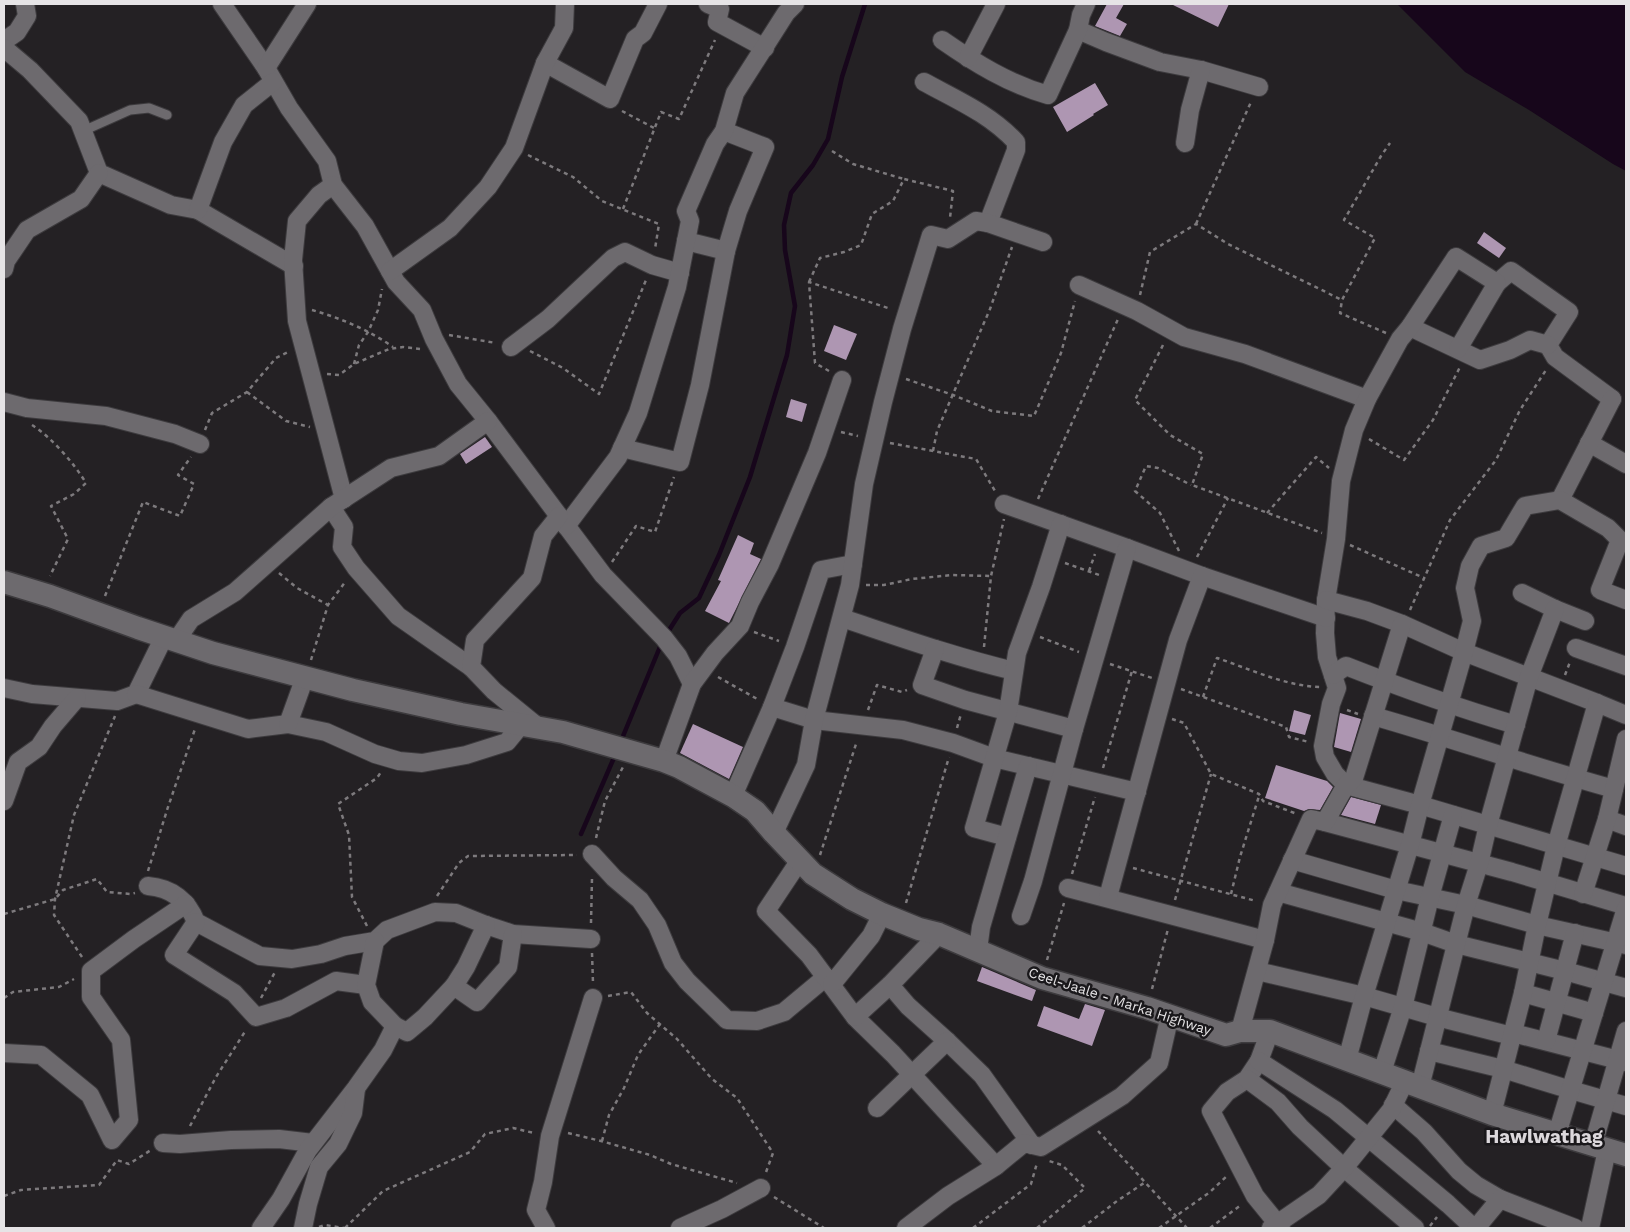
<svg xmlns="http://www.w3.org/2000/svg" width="1630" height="1232" font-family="'Work Sans',sans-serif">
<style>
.water{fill:#17061b}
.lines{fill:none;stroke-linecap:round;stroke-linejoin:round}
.stream{stroke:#17061b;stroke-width:4.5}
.building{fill:#ae96b2}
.service-casing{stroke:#3d3b3e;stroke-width:11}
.minor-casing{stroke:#3d3b3e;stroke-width:20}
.tertiary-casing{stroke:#3d3b3e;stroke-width:25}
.path{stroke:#7d7a7d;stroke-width:2.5;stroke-dasharray:4 4;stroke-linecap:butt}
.service{stroke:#6d6a6e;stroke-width:9}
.minor{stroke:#6d6a6e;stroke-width:18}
.tertiary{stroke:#6d6a6e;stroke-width:22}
.labels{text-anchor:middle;stroke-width:5;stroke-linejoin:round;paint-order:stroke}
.street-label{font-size:14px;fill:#e6e4e6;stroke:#1a181b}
.district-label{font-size:19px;font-weight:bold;fill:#dcd8dc;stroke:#1a181b}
</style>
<rect width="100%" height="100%" fill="#242124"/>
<!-- water -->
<path class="water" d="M1397 4H1626V171L1613 164 1529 110 1465 72Z"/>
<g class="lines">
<!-- stream -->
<g class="stream">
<path d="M666 635 680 613 699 598 719 555 750 477 787 355 795 306 785 250 784 225 791 193 813 165 828 139 842 77 865 4"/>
<path d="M621 741 662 642"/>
<path d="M581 834 616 753"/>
</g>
</g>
<!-- building -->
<g class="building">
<path d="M1107 4H1124L1116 18 1127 24 1120 36 1095 26Z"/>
<path d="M1171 4H1229L1218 27Z"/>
<path d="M1095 83 1108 105 1093 114 1094 115 1067 132 1053 107Z"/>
<path d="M1484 232 1506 248 1499 258 1477 243Z"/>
<path d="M834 325 857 334 846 360 824 351Z"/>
<path d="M791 399 807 404 802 422 786 417Z"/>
<path d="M485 437 492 447 466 464 460 454Z"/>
<path d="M738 535 754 543 750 554 761 559 729 623 705 611 721 581 718 580Z"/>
<path d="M1294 710 1311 715 1305 735 1289 731Z"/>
<path d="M1340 713 1361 719 1351 752 1334 747Z"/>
<path d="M693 724 743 747 729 779 680 753Z"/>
<path d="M1276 765 1327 781 1333 787 1320 810 1309 809 1304 811 1265 798Z"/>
<path d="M1351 797 1381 805 1375 824 1341 815Z"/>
<path d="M982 967 1036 990 1032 1001 977 981Z"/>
<path d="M1085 1004 1105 1010 1092 1046 1037 1026 1044 1006 1079 1019Z"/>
</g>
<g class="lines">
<defs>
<path id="service" d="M83 131 130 110 149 108 167 115"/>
<g id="minor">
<path d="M222 4 266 68 289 108 327 161 333 185 365 226 396 282 422 310 434 339 458 384 488 421 603 575 664 638 678 656 692 684"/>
<path d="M708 4 720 9 717 22 765 48"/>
<path d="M1078 30 1106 42 1160 62 1201 70 1259 87"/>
<path d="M942 40C975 63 1009 84 1048 95L1078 30 1081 15 1086 4"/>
<path d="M4 41 17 32 27 16 25 4"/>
<path d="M4 48 30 70 79 121 99 173 171 205 198 210 294 266"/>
<path d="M968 58 996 4"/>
<path d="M545 63 610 99 635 39 643 33 658 4"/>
<path d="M266 68 307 4"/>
<path d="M924 82C957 100 990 114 1016 142V150L988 223"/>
<path d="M1185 143 1190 110 1201 70"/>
<path d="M333 185 319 195 297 221 293 260 297 321 344 499"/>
<path d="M198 210 223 142 244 105 273 82"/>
<path d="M686 241 726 251"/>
<path d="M4 269 6 261 27 230 81 199 99 173"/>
<path d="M390 271 450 228 488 187 514 148 545 63 564 28 565 4"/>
<path d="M1497 283 1511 271 1569 312 1548 345 1555 357 1612 399"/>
<path d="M1079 285 1137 311 1184 337 1245 354 1367 399"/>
<path d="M1410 327 1480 360 1510 350 1530 340 1548 345"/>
<path d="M511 347 548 319 613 258 625 252 652 265 680 273"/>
<path d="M1458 349 1497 283 1456 257 1410 327 1400 339 1367 399 1354 430 1341 481 1336 539 1326 600 1325 633 1327 657 1337 688 1331 704 1323 746 1325 757 1335 774 1346 785 1420 805 1626 866"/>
<path d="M4 402 27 408 106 416 175 434 200 444"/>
<path d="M1589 443 1626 464"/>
<path d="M622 448 680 462 700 385 726 251 738 211 765 147 724 131"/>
<path d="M1560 500 1612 399"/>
<path d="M1004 504 1127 548 1202 576 1326 618"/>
<path d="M331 507 344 527 342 547 356 568 398 616 471 667"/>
<path d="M566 526 618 457 638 413 677 287 690 221 686 211 715 144 724 131 735 93 786 13 795 4"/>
<path d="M1522 593 1555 609 1585 621"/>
<path d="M1326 600 1367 611 1402 624 1464 652 1597 703"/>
<path d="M842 618C899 637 955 657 1014 671"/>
<path d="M176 641 191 619 235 592 331 507 391 468 439 456 488 421"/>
<path d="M1576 648 1626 666"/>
<path d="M935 649 922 685 965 700 1074 729"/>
<path d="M1333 675 1346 666C1402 688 1458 708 1516 725"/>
<path d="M4 688 32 694 117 701 136 694 164 637"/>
<path d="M136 694 248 729 288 724 326 732 375 754 399 761 422 763 466 755 507 742 521 725"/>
<path d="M772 707 814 720 903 730 953 743 994 758 1137 792"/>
<path d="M1373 716C1454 739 1533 767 1614 789"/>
<path d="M288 724 305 677"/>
<path d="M537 726 494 691 471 667 475 640 532 578 543 536 559 516"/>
<path d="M664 761 692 684 715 653 740 626 750 602 770 564 817 453 842 380"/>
<path d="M733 796 772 707 795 647 821 570 853 564"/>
<path d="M4 801 18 762 39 747 53 726 77 698"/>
<path d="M1607 819 1626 826"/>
<path d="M1325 822 1512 872 1626 906"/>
<path d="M774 833 806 765 814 720 850 585 864 484 883 402 902 329 931 235 948 239 976 221 988 223 1043 242"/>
<path d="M1007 837 974 828 1008 712 1017 653 1041 587 1061 524"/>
<path d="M592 854 614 878 640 900 657 925 673 963 687 981 727 1020 757 1021 784 1012 826 977"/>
<path d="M800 860 766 911 809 955 855 1017 893 1054 996 1166"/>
<path d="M1292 860 1396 890 1466 905 1537 925 1626 945"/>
<path d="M148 886C172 888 188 901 196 922L260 956 292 959 321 954 345 946 375 941 387 930 435 912 456 913 486 925 513 934 591 939"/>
<path d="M1068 888 1265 940"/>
<path d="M1278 892 1422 932 1456 944 1565 971 1626 988"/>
<path d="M1583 894 1607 819 1626 739"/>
<path d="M1108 897 1178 640 1202 576"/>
<path d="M1021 916 1033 881 1074 729 1127 548"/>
<path d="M196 922 174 955 234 993 256 1017 286 1008 336 981 366 985"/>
<path d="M978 950 981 927 1028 766"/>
<path d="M1257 971 1364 996 1437 1017 1512 1036"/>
<path d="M832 984 871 936 882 914"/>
<path d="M890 985 908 1006 947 1041 982 1075 1032 1145"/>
<path d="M454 986 466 967 486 925"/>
<path d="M1523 993 1594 1013"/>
<path d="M855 1017 890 985 939 934"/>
<path d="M395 1026 407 1032 425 1017 454 986 477 1002 508 967 513 934"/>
<path d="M1240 1031 1265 940 1272 905 1311 819 1325 822 1346 785 1354 778 1402 624"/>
<path d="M1270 1031 1259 1061 1247 1079 1227 1092 1211 1111 1255 1196 1281 1228"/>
<path d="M1513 1033 1626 1062"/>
<path d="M1546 1041 1575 933"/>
<path d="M1429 1051 1503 1069 1571 1090 1626 1106"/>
<path d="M4 1053 41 1055 90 1095 112 1140 129 1120 121 1040 91 997V971L134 939 186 904"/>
<path d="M1347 1060 1364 996 1410 845 1420 805 1464 652 1472 621 1465 588 1470 566 1481 546 1506 538 1525 506 1560 500 1608 528 1620 540 1600 590 1626 600"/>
<path d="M1259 1061 1335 1110 1448 1204 1474 1228"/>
<path d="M1382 1072 1403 1007 1430 897 1453 815"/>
<path d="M1247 1079 1278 1102 1300 1127 1344 1168 1415 1228"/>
<path d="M1420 1087 1466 905 1479 864 1488 825 1529 677 1555 609"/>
<path d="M1393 1105 1424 1132 1459 1171 1476 1185 1500 1199 1575 1228"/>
<path d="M877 1108 947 1041"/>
<path d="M1492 1114 1523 993 1537 925 1556 846 1597 703 1626 715"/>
<path d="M1557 1134 1626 908"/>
<path d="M163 1143 180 1144 231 1140 279 1139 313 1143"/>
<path d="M1593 1145 1626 1031"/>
<path d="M261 1228 281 1199 308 1150 356 1088 383 1050 395 1026 372 1002 366 985 375 941"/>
<path d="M303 1228 308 1204 319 1167 338 1144 353 1113 356 1089"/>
<path d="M546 1228 536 1210 543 1182 550 1136 593 998"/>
<path d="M680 1228 722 1209 761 1188"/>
<path d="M906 1228 948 1196 996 1166 1024 1143 1041 1147 1122 1096 1159 1063 1170 1015"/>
<path d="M1271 1228 1319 1195 1344 1168 1391 1110 1405 1081"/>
<path d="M1476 1228 1500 1199"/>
<path d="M1590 1228 1607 1150"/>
</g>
<path id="tertiary" d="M4 582 50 596 138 628 213 653 353 690 461 714 563 732 664 761 679 767 733 796 755 811 774 833 813 874 852 899 882 914 919 929 939 934 1042 978 1147 1008 1226 1035 1240 1031H1270L1492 1114 1626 1155"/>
</defs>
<!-- service casing -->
<use href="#service" class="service-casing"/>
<!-- minor casing -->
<use href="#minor" class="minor-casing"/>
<!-- tertiary casing -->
<use href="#tertiary" class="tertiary-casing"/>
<!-- path -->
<g class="path">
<path d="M622 111 654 128"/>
<path d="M832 151 853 164 904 179"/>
<path d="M528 155 573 177 602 201 659 224 655 249"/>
<path d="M623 209 661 112 679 119 715 40"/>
<path d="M1196 224 1251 102"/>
<path d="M809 282 820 258 844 252 861 245 872 214 893 201 904 179 953 191 950 218"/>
<path d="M1140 295 1150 252 1196 224 1228 244 1342 300"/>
<path d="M312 310C340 318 369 330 393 347"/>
<path d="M1386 333 1340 313 1342 300 1375 238 1344 220 1381 156 1390 143"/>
<path d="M449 335 496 343"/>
<path d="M1163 345 1135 400 1170 435 1203 454 1192 485 1322 533"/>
<path d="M530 351 563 368 599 394 646 280"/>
<path d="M354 364 359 345 368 332 378 310 382 289"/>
<path d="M829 371 815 363 809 282 891 309"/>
<path d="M327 374 339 375 354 364 389 349 403 347 420 349"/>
<path d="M906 379 953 395 992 411 1034 416 1061 353 1075 301"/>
<path d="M247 392 286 421 310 427"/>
<path d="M32 425C51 437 74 463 86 483L74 494 51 506 68 539 50 576"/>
<path d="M205 430 212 413 247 392 276 358 288 352"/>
<path d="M841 432 858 436"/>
<path d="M1369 439 1404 460 1433 420 1460 367"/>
<path d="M890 443 976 459 995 491"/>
<path d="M933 451 937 431 990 309 1012 247"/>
<path d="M1038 499 1118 319"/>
<path d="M1267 513 1316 457 1329 468"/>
<path d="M1350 545 1424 578"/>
<path d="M1179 551 1160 513 1135 491 1146 466 1158 468 1191 485"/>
<path d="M1197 557 1228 498"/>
<path d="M612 562 636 526 655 532 674 477"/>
<path d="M1065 563 1102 576"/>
<path d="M1089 571 1095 554"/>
<path d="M279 573 297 588 328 605"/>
<path d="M866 585H884L912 579 952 575 991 576"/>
<path d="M105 596 143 502 180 516 194 484 178 475 191 457"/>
<path d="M1410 610 1450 520 1496 460 1520 410 1546 370"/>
<path d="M754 632 779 641"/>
<path d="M1040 637 1079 652"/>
<path d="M984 647 991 576 1004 519"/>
<path d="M311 660 328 605 346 581"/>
<path d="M1110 664 1152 678"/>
<path d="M1565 675 1570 662"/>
<path d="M718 677 759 700"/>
<path d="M1181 689 1286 727 1289 737 1309 742"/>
<path d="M1203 697 1217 658C1250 669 1285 686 1320 687"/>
<path d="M868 710 877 685 902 692 907 690"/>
<path d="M1347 710 1358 714"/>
<path d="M1172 719 1184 723 1211 774 1259 794 1263 801 1297 814"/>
<path d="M957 728 961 714"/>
<path d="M1103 768 1132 671"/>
<path d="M596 838 605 801 623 767"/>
<path d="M820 855 857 741"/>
<path d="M1133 868 1256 901"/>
<path d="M148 871 168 807 195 729"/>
<path d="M1072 874 1095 797"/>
<path d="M1231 894 1240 857 1259 796"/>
<path d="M437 896 459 863 468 856 577 855"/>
<path d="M1175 900 1211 774"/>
<path d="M906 903 949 757"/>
<path d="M4 914 55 899 63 890 97 879 107 892 131 894 135 893"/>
<path d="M591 923 592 878"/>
<path d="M367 926 352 897 349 835 338 804 377 778 381 772"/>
<path d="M592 953 593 983"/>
<path d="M82 957 54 915 55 899 74 815 115 716"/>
<path d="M1047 960 1064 903"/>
<path d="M1152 989 1168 929"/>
<path d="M608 996 631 992 647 1013 677 1039 712 1079 737 1098 773 1153 765 1175"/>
<path d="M4 998 13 992 59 987 74 979"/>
<path d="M261 998 275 972"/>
<path d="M190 1126 216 1077 246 1030"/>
<path d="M1098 1131 1187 1228"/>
<path d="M568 1133 601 1141 650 1155 671 1164 737 1183"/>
<path d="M602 1141 609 1115 624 1088 638 1055 660 1024"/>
<path d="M4 1196 21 1190 99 1185 117 1160 129 1164 151 1150"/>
<path d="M774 1197 824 1228"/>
<path d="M1430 1226 1437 1217"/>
<path d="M319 1227 325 1225 344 1228"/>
<path d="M345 1228 383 1191 470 1152 485 1134 513 1128 534 1133"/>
<path d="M973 1228 1031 1184 1037 1163"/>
<path d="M1037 1228 1085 1188 1062 1165 1049 1161"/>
<path d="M1082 1228 1117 1201 1144 1183"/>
<path d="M1159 1228 1210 1192 1227 1176"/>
<path d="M1210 1228 1241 1205"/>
</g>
<!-- service -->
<use href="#service" class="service"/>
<!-- minor -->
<use href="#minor" class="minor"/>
<!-- tertiary -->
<use href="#tertiary" class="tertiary"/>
</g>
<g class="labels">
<!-- street labels -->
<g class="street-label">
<text transform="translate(1120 1001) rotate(18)" y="5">Ceel-Jaale - Marka Highway</text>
</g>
<!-- district labels -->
<g class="district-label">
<text x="1544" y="1143">Hawlwathag</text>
</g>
</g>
<!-- border -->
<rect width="1630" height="1232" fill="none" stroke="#e6e4e6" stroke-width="10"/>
</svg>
